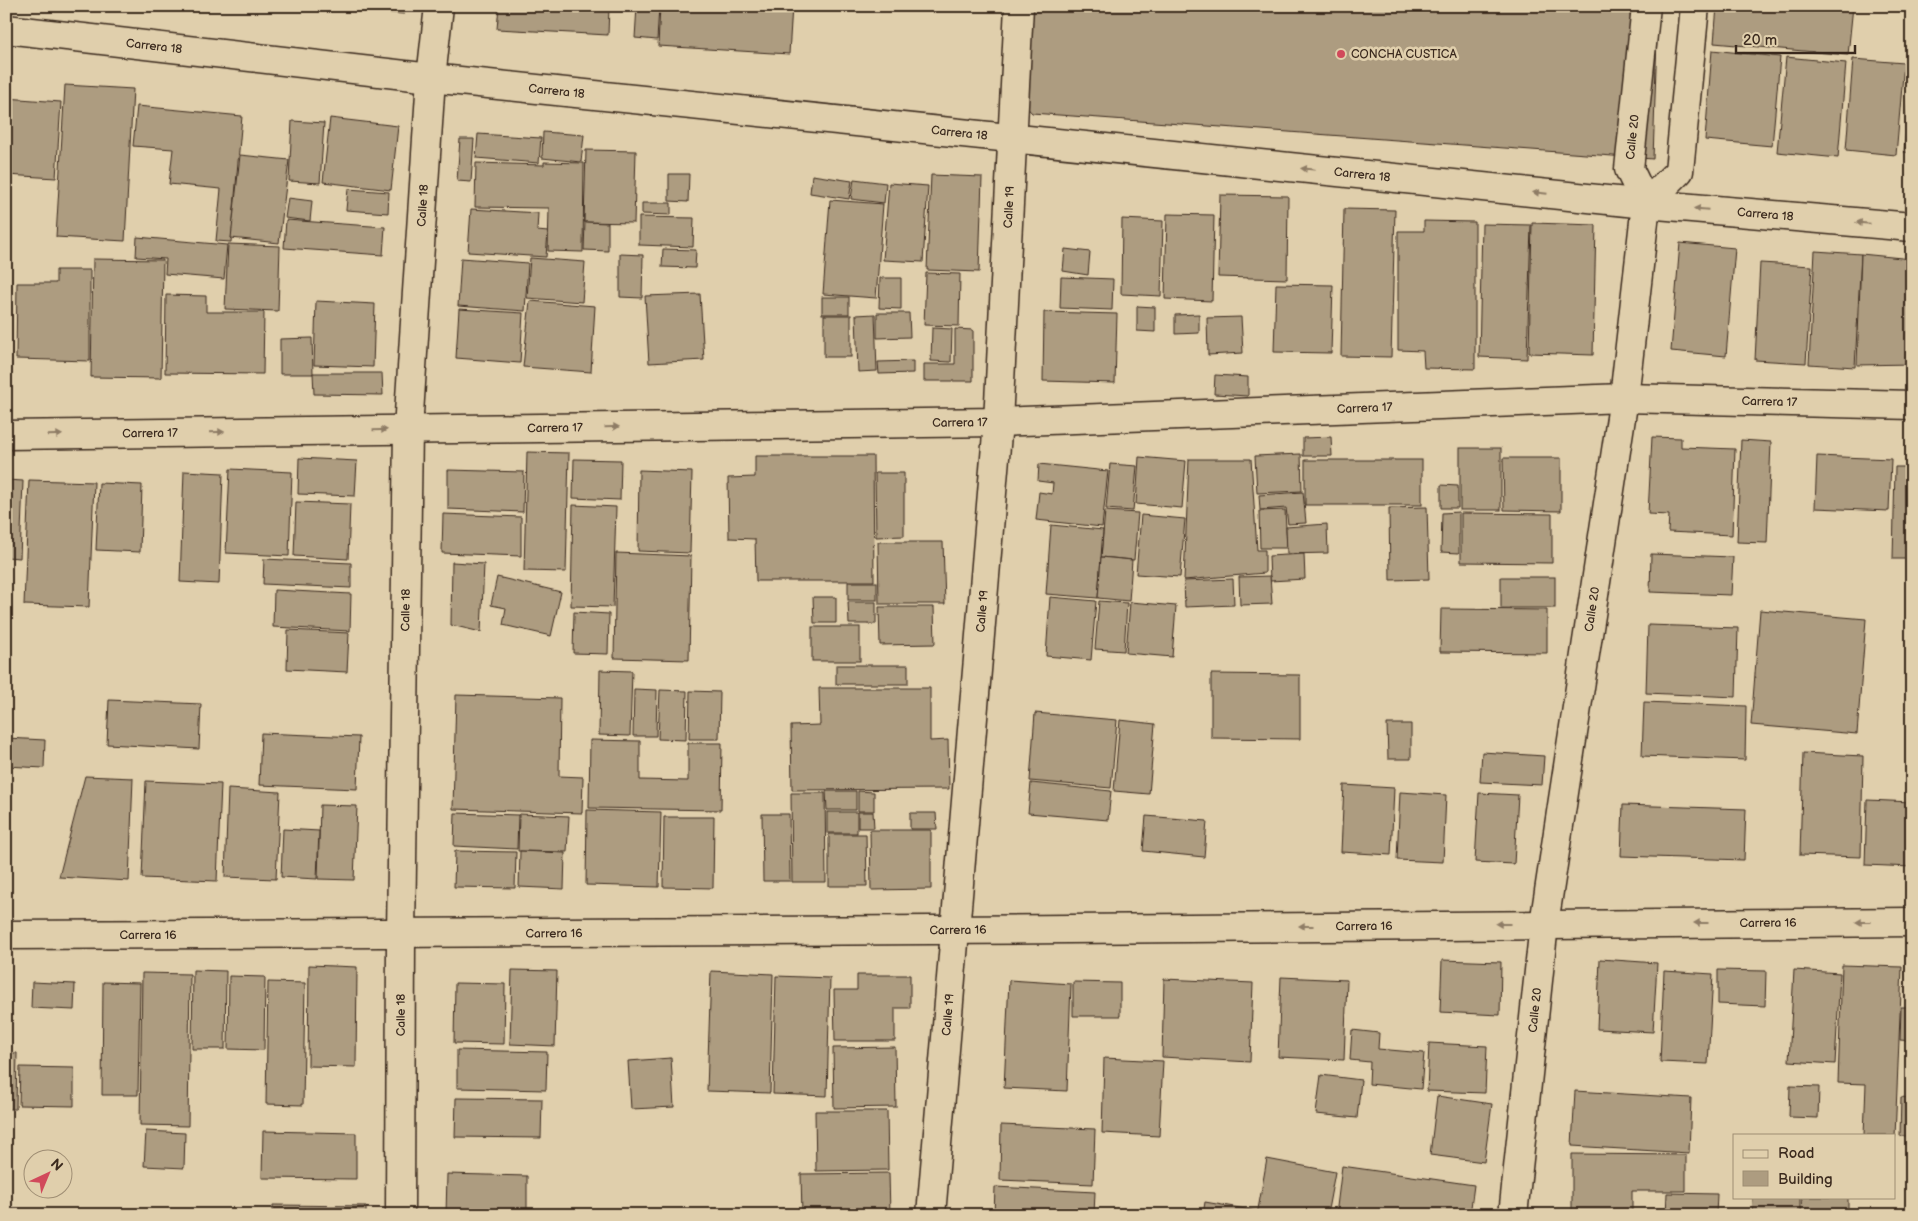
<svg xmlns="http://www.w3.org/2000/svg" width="1918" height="1221" font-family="'Balsamiq Sans',sans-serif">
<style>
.building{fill:#ad9c80;stroke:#3b2a1e}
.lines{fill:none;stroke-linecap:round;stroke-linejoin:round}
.street-casing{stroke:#3b2a1e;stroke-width:31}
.secondary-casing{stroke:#3b2a1e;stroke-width:31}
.street{stroke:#e0cfac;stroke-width:28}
.secondary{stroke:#e0cfac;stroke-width:28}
.oneway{fill:#8e7c65}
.poi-dot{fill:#d1495b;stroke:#e0cfac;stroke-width:2}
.labels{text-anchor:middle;stroke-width:5;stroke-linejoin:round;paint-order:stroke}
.street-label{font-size:12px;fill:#3b2a1e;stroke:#e0cfac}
.poi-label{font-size:12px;fill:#3b2a1e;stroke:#e0cfac;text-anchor:start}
</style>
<rect width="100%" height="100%" fill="#e0cfac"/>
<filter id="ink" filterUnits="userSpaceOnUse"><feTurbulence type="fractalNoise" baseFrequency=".02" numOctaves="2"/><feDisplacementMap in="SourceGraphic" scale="10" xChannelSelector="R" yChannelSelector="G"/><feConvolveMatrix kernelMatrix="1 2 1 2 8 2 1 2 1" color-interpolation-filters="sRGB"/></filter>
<g filter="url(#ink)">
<!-- building -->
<g class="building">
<path d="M334 6H404V14L334 9Z"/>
<path d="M499 6H609L608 35 497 29Z"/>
<path d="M637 6H659L657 40 635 38Z"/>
<path d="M660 6H792L789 54 658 46Z"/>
<path d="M1031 6H1658L1653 159 1032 113 1022 102Z"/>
<path d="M1717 6H1853L1848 55 1714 43Z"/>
<path d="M1712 50 1780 57 1772 146 1705 140Z"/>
<path d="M1912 56V153L1904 152Z"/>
<path d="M1786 57 1846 63 1838 158 1777 152Z"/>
<path d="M1853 59 1904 63 1896 155 1846 150Z"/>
<path d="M65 85 133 89 125 241 56 237Z"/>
<path d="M6 98 61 102 56 178 6 175Z"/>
<path d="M137 106 242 116 231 242 216 241 221 189 169 184 173 149 133 146Z"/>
<path d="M330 118 398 126 391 190 323 182Z"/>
<path d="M292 121 324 123 320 183 289 181Z"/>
<path d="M543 132 584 135 581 162 542 158Z"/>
<path d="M478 134 541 138 539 163 476 158Z"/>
<path d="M460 139H474L471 182 457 181Z"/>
<path d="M586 150 636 151 634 223 584 222Z"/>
<path d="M240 155 289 160 279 243 231 238Z"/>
<path d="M544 162 584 163 583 252 548 251 549 208 475 207 476 163 544 165Z"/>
<path d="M669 174H689L688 202 669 201Z"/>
<path d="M812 175 852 181 849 199 810 193Z"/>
<path d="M931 175 982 177 979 272 927 270Z"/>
<path d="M854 179 886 183 884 203 851 199Z"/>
<path d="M889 183 928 186 923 262 883 260Z"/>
<path d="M348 189 389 192 388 213 346 210Z"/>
<path d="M1220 195 1288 196 1287 279 1218 277Z"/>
<path d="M288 198 312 201 310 221 285 218Z"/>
<path d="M830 200 883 204 876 298 823 294Z"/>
<path d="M642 203H671V215L642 214Z"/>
<path d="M471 209 538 213 537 231 548 232 546 257 468 252Z"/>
<path d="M1344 209 1395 210 1391 357 1341 356Z"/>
<path d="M1167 214 1214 215 1212 301 1165 299Z"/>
<path d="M639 217 694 218 693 247 639 245Z"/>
<path d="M1122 219 1163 221 1161 296 1121 294Z"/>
<path d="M286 220 385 227 383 255 284 248Z"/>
<path d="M1424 221 1475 222V369L1424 368 1423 351 1398 350V231H1424Z"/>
<path d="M585 222 608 223V251L584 250Z"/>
<path d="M1532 223 1596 225 1593 355 1529 353Z"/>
<path d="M1482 224 1531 225 1527 359 1479 357Z"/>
<path d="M137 237 227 245 224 279 165 274 166 259 136 257Z"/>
<path d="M1680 243 1735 248 1726 356 1671 351Z"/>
<path d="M228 244 280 246 278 311 225 309Z"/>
<path d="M663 249 696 250 695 268 662 267Z"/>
<path d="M1065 249 1090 252 1088 275 1063 271Z"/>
<path d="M1815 251 1861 254 1855 367 1809 364Z"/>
<path d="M620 254 643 255 642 298 620 297Z"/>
<path d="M1861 254 1912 259V364L1857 365Z"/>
<path d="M461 258 528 263 525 311 458 306Z"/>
<path d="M530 258 585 262 582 302 527 298Z"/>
<path d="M93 259 163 260 161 378 91 377Z"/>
<path d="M1760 263 1812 266 1806 363 1755 360Z"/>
<path d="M56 270H90V361L16 359 17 283H56Z"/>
<path d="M926 273 960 274 959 326 924 325Z"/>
<path d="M1061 277 1113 279 1112 310 1060 308Z"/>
<path d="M880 278H901V309L879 308Z"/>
<path d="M1276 284 1333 285 1331 353 1274 352Z"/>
<path d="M700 294 704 360 649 363 645 296Z"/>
<path d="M166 295 206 296V312H264L263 374 165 373Z"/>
<rect x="822" y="297" width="27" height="17"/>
<path d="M316 301 375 304 373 367 314 365Z"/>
<path d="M530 301 595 306 591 372 523 367Z"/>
<path d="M1137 306 1155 307V332L1137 331Z"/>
<path d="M459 309 523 313 520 363 456 358Z"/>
<path d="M1044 312 1117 314 1115 383 1043 381Z"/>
<path d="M877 313H909L910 337 877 338Z"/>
<path d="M875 314 877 371 858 372 856 315Z"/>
<path d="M1199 314V333L1175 334V315Z"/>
<rect x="824" y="315" width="27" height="42"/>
<path d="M1241 317 1243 353 1208 355 1207 318Z"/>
<path d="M932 328 952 329 951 362 931 361Z"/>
<path d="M955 329 973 330V381H924V364H955Z"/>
<path d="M312 338 313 374H280V339Z"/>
<path d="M913 361V373L879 374 878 362Z"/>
<path d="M313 373H382L383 395 314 394Z"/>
<path d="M1215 375 1248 377V396L1214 394Z"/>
<path d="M1331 437 1332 456H1303V438Z"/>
<path d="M1652 437 1681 438V447L1735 449 1732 535 1668 532 1669 515 1648 514Z"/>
<path d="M1741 440 1771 442 1767 543 1737 542Z"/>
<rect x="1460" y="448" width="41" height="62"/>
<path d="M527 452 569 453 566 572 524 571Z"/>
<path d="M1301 454 1302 491 1257 493 1255 456Z"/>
<path d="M755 456H873L874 581H756L755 539 729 538 728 478 755 477Z"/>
<path d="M1817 456 1891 459 1889 511 1815 508Z"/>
<path d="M1139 457 1186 461 1182 508 1136 504Z"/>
<path d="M299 458 357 461 355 496 298 494Z"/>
<path d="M1503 458H1561V511L1504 510Z"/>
<path d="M574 459 621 460 620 500 573 498Z"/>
<path d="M1189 459H1251L1257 550H1265V573L1184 580Z"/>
<rect x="1305" y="460" width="117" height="45"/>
<path d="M1039 464 1108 471 1102 527 1036 520 1039 492 1052 494 1053 483 1038 481Z"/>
<path d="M1110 464 1137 466 1133 511 1106 509Z"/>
<path d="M1895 467H1912V559H1893Z"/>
<path d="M230 469 292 472 289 556 226 553Z"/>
<path d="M448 470 524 472 523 512 448 509Z"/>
<path d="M639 470 692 472 690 553 638 551Z"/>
<path d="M184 471 223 473 219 584 180 582Z"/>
<path d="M875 473H904V536L876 537Z"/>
<path d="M6 480 23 481 20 558 6 557Z"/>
<path d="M29 480 94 482 89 607 24 605Z"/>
<path d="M99 483 142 485 140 552 96 550Z"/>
<path d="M1441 485 1458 486V508H1441Z"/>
<path d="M1303 492 1306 523 1288 524 1286 508 1260 510 1259 495Z"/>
<path d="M296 502 350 504 348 559 294 556Z"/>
<path d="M573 505 616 507 613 607 571 606Z"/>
<path d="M1427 507 1429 579 1390 580 1389 508Z"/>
<path d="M1285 510 1287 548H1260L1259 511Z"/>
<path d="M1105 511 1138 513 1134 560 1101 557Z"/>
<path d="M1459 512V553L1441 552 1442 513Z"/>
<path d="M1461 513 1552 514V563L1461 562Z"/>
<path d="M443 514 521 517V556L442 553Z"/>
<path d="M1141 515 1185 519 1180 577 1136 574Z"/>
<path d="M1327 524 1328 553 1287 554 1286 527Z"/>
<path d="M1051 525 1103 530 1098 598 1046 594Z"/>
<path d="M878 542H943L945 604H879Z"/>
<path d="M616 553 691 556 689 660 614 658Z"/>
<path d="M1304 554 1305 579 1270 581 1269 556Z"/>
<path d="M1651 554 1733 557 1731 595 1650 592Z"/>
<path d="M1101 557 1132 560 1129 601 1098 598Z"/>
<path d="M264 559 351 563V588L263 584Z"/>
<path d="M452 562 484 564 481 632 451 625Z"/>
<path d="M1270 576 1272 604 1240 605 1239 577Z"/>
<path d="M497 577 561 592 551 636 503 625 506 608 491 605Z"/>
<rect x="1501" y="577" width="54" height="31"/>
<path d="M1233 579 1234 605 1185 607 1184 581Z"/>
<rect x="848" y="582" width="29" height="18"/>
<path d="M274 590 351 594 350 631 273 627Z"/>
<path d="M813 597H836V623H814Z"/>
<path d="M1050 597 1096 601 1091 660 1046 656Z"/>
<path d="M1099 601 1127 603 1124 651 1095 649Z"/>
<path d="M848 602H876V624H849Z"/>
<path d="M1130 602 1176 606 1172 657 1126 653Z"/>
<path d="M879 607H934L935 644 880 645Z"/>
<path d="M1441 609 1547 610V653L1440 652Z"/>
<path d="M1760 610 1866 619 1857 734 1751 725Z"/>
<path d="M574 612 609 614 608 654 573 653Z"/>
<path d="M1648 625 1738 628 1736 697 1646 693Z"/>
<rect x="812" y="627" width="48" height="34"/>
<path d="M288 630 349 633 347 672 287 669Z"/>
<rect x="836" y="665" width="72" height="19"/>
<path d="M600 670 632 671 630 736 599 735Z"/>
<path d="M1211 674 1300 675V739L1211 738Z"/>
<path d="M819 688H930V741L948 740 949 789 792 790 791 726 820 725Z"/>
<path d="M634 689 657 690 656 736H633Z"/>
<path d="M660 690 687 691 686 740 658 739Z"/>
<path d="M690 691 720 692 719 739H689Z"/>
<path d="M456 695 560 698 559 776 583 777 582 813 453 809Z"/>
<path d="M109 700 201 704 199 749 107 744Z"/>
<path d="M1644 702 1746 706 1745 760 1642 756Z"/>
<path d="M1035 713 1117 720 1111 788 1030 781Z"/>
<path d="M1120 720 1155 724 1149 794 1114 791Z"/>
<path d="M1387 724H1411V759H1388Z"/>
<path d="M261 733 359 737 357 789 259 785Z"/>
<path d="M6 738 45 740 44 768 6 766Z"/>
<path d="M590 740 640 741V780L688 781V743H722L721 810 589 808Z"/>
<path d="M1482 752 1544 756 1542 785 1480 782Z"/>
<path d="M1803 753 1863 756 1861 857 1800 855Z"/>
<path d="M85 776 133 778 129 881 59 877Z"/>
<path d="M146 781 221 784 217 881 142 878Z"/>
<path d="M1031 783 1111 791 1108 820 1028 813Z"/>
<path d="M1344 785 1394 788 1391 855 1341 852Z"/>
<path d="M228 789 280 792 276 879 225 877Z"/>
<path d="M826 791H856V810H827Z"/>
<path d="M858 791 874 792V811H858Z"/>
<path d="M1400 792 1446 795 1443 862 1397 860Z"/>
<path d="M791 793H825L826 882H792Z"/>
<path d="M1479 793 1518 795 1514 864 1475 862Z"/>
<path d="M1867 800 1912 802V867L1865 865Z"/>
<path d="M320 805 357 806 354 880 318 879Z"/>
<path d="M1623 805 1746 809 1744 860 1621 856Z"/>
<path d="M587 810 661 812 659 887 586 885Z"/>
<rect x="827" y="812" width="30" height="21"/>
<path d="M858 812H873L874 828H858Z"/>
<path d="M455 813 518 815 517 849 454 846Z"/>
<path d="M910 813H936L937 829H910Z"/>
<path d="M519 814 569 816 567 852 518 851Z"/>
<path d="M762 814H789L790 881H763Z"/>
<path d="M1146 816 1207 821 1204 857 1143 851Z"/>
<path d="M664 817H714L713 888 663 887Z"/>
<path d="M283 829 319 831 317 879 281 877Z"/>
<path d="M870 830H931V889L871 890Z"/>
<path d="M829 834H866L867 886H829Z"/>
<path d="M455 851 516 852 515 888 454 887Z"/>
<path d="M520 851 565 853 564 889 519 887Z"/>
<path d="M1600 959 1657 963 1653 1032 1597 1029Z"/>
<path d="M1442 960 1501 962 1500 1015 1440 1012Z"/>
<path d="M309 965 357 967 356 1067 308 1066Z"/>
<path d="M1842 965 1902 967 1895 1137 1894 1135H1864L1866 1084 1838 1083Z"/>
<path d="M193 970 226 971 225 1049H192Z"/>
<path d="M512 970 557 971 555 1046 510 1044Z"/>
<path d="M1718 970 1766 971 1765 1006 1718 1004Z"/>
<path d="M1794 970 1840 973 1835 1064 1789 1061Z"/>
<path d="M711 971 773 974 770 1093 707 1091Z"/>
<path d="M1664 971 1713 974 1708 1064 1660 1062Z"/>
<path d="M142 973 190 974 188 1126 140 1125Z"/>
<path d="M857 975H910V1008H895V1041H835L834 990H857Z"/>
<path d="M229 976 265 977 264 1050 228 1049Z"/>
<path d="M776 976 830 978 827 1096 773 1094Z"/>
<path d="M1281 977 1347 980 1344 1060 1278 1057Z"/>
<path d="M1164 979 1253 983 1250 1062 1162 1057Z"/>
<path d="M1009 980 1071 984 1067 1091 1004 1088Z"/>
<path d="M32 982 75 984 74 1010 31 1008Z"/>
<path d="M103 982 140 983 138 1095H102Z"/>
<path d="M268 982 305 983 303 1105 266 1104Z"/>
<path d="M1073 982 1120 983V1016H1073Z"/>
<path d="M455 983 505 984 504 1044 454 1043Z"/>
<path d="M1901 1007H1912V1041L1900 1040Z"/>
<path d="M1352 1030 1379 1033 1378 1049 1424 1053 1421 1089 1369 1084 1370 1062 1350 1060Z"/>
<path d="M1429 1043 1487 1046 1485 1093 1427 1091Z"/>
<path d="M895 1047 896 1107 834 1108 833 1048Z"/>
<path d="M457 1050 547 1052 546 1090 457 1088Z"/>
<path d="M6 1053H17L16 1109H6Z"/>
<path d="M671 1058 674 1107 631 1109 628 1061Z"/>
<path d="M1104 1058 1163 1061 1159 1136 1102 1133Z"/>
<path d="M20 1067 74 1068V1106L19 1105Z"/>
<path d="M1321 1075 1361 1080 1357 1118 1316 1114Z"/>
<path d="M1790 1086 1819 1087 1818 1118 1789 1117Z"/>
<path d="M1575 1091 1691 1098 1689 1153 1572 1146Z"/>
<path d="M1437 1096 1492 1104 1484 1162 1430 1155Z"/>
<path d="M1901 1097 1912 1098V1136H1900Z"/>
<path d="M456 1098 542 1099 541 1138 455 1137Z"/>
<path d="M815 1111H887L888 1170 816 1171Z"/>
<path d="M1001 1125 1095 1129 1093 1184 1000 1180Z"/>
<path d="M146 1131 185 1133 184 1168 144 1166Z"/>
<path d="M263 1131 356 1133V1179L262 1178Z"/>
<path d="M1572 1154 1686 1155V1191H1632V1211H1572Z"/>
<path d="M1267 1159 1335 1172 1327 1215H1257Z"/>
<path d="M1342 1166 1474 1185 1470 1215H1336Z"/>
<path d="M889 1173 890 1215H802L801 1174Z"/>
<path d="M447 1174 527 1176V1215H446Z"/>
<path d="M995 1187 1095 1192 1094 1215H994Z"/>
<path d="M1667 1193 1717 1194 1716 1215H1666Z"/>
<path d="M1910 1196H1912V1215H1909Z"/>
<path d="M1753 1197H1800V1215H1752Z"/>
<path d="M1802 1197H1848V1215H1801Z"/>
<path d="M1205 1202 1257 1211 1256 1215H1203Z"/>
<path d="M273 1205 366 1206V1215H273Z"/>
</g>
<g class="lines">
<defs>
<g id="street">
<path d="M1646 204 1679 171 1695 6"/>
<path id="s1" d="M6 935C641 936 1277 925 1912 922"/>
<path id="s2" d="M400 1215 401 935 408 429 431 78 439 6"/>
<path id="s3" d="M931 1215 998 422 1019 6"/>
<path id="s4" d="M1513 1215 1544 924 1624 398 1646 204 1629 169 1646 6"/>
</g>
<g id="secondary">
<path id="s5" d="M6 29 431 78 1646 204 1912 227"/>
<path id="s6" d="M6 435 998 422 1624 398 1912 405"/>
</g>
</defs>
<!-- street casing -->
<use href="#street" class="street-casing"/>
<!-- secondary casing -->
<use href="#secondary" class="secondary-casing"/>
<!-- street -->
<use href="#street" class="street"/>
<!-- secondary -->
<use href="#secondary" class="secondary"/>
</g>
<!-- one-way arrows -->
<defs><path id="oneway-solid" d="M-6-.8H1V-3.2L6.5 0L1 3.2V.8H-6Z" transform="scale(1.25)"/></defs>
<g class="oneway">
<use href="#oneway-solid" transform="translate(1308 169) rotate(-174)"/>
<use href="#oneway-solid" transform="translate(1540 193) rotate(-174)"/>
<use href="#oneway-solid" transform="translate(1701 209) rotate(-175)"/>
<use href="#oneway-solid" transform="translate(1863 223) rotate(-175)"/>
<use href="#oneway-solid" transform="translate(612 427) rotate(-1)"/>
<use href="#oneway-solid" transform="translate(380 430) rotate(-1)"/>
<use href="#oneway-solid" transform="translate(217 432) rotate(-1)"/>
<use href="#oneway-solid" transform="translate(55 435) rotate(-1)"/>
<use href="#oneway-solid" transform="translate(1863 922) rotate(180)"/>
<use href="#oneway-solid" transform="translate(1701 923) rotate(180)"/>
<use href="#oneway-solid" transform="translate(1503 924) rotate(180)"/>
<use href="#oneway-solid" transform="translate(1306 926) rotate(180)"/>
</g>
</g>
<!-- markers -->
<circle class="poi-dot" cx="1341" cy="54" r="5"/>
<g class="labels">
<!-- street labels -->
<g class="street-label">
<text dy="4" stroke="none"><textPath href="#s5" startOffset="149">Carrera 18</textPath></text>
<text dy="4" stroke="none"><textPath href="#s5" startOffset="554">Carrera 18</textPath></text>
<text dy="4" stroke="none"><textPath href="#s5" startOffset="959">Carrera 18</textPath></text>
<text dy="4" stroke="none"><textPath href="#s4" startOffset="1091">Calle 20</textPath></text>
<text dy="4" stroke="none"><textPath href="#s5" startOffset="1364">Carrera 18</textPath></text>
<text dy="4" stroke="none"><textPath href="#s2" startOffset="1010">Calle 18</textPath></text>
<text dy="4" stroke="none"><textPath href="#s3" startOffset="1011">Calle 19</textPath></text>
<text dy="4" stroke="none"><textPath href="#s5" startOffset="1769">Carrera 18</textPath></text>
<text dy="4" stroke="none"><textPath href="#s6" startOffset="1764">Carrera 17</textPath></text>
<text dy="4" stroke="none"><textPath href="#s6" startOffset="1359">Carrera 17</textPath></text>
<text dy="4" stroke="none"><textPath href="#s6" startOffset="954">Carrera 17</textPath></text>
<text dy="4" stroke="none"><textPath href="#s6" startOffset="549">Carrera 17</textPath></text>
<text dy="4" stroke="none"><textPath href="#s6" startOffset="144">Carrera 17</textPath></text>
<text dy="4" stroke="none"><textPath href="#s4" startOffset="611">Calle 20</textPath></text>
<text dy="4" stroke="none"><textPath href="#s2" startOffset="605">Calle 18</textPath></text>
<text dy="4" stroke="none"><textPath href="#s3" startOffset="606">Calle 19</textPath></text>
<text dy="4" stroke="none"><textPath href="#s1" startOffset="1762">Carrera 16</textPath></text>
<text dy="4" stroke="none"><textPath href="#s1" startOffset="1358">Carrera 16</textPath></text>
<text dy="4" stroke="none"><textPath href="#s1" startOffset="952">Carrera 16</textPath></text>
<text dy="4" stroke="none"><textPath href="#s1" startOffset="548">Carrera 16</textPath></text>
<text dy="4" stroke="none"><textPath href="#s1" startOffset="142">Carrera 16</textPath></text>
<text dy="4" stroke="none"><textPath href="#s4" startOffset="206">Calle 20</textPath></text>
<text dy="4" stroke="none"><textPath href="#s2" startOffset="200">Calle 18</textPath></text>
<text dy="4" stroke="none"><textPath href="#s3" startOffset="201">Calle 19</textPath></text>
</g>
<!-- poi labels -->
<g class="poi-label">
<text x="1351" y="58">CONCHA CUSTICA</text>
</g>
</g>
<!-- margin -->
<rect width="1918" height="1221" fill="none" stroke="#e0cfac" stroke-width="25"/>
<rect x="12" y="12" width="1893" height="1196" fill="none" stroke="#3b2a1e" stroke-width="2" filter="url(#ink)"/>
<!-- legend -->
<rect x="1733" y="1134" width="162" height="65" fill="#e0cfac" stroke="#9e8d73"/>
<rect x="1743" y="1150" width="25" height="8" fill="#e0cfac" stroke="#9e8d73"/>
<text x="1778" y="1158" font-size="15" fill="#3b2a1e">Road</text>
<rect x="1743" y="1171" width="25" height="15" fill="#ad9c80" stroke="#9e8d73"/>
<text x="1778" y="1184" font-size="15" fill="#3b2a1e">Building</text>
<!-- north arrow -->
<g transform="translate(48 1174) rotate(44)"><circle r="24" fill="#e0cfac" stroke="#9e8d73"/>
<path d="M0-4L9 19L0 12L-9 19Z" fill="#d1495b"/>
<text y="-8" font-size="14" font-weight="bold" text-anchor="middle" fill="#3b2a1e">N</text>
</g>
<!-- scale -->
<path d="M1736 45v8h119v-8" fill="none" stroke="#3b2a1e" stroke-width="2.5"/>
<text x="1743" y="45" font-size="15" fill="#3b2a1e" stroke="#e0cfac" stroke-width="4" paint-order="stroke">20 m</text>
</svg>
